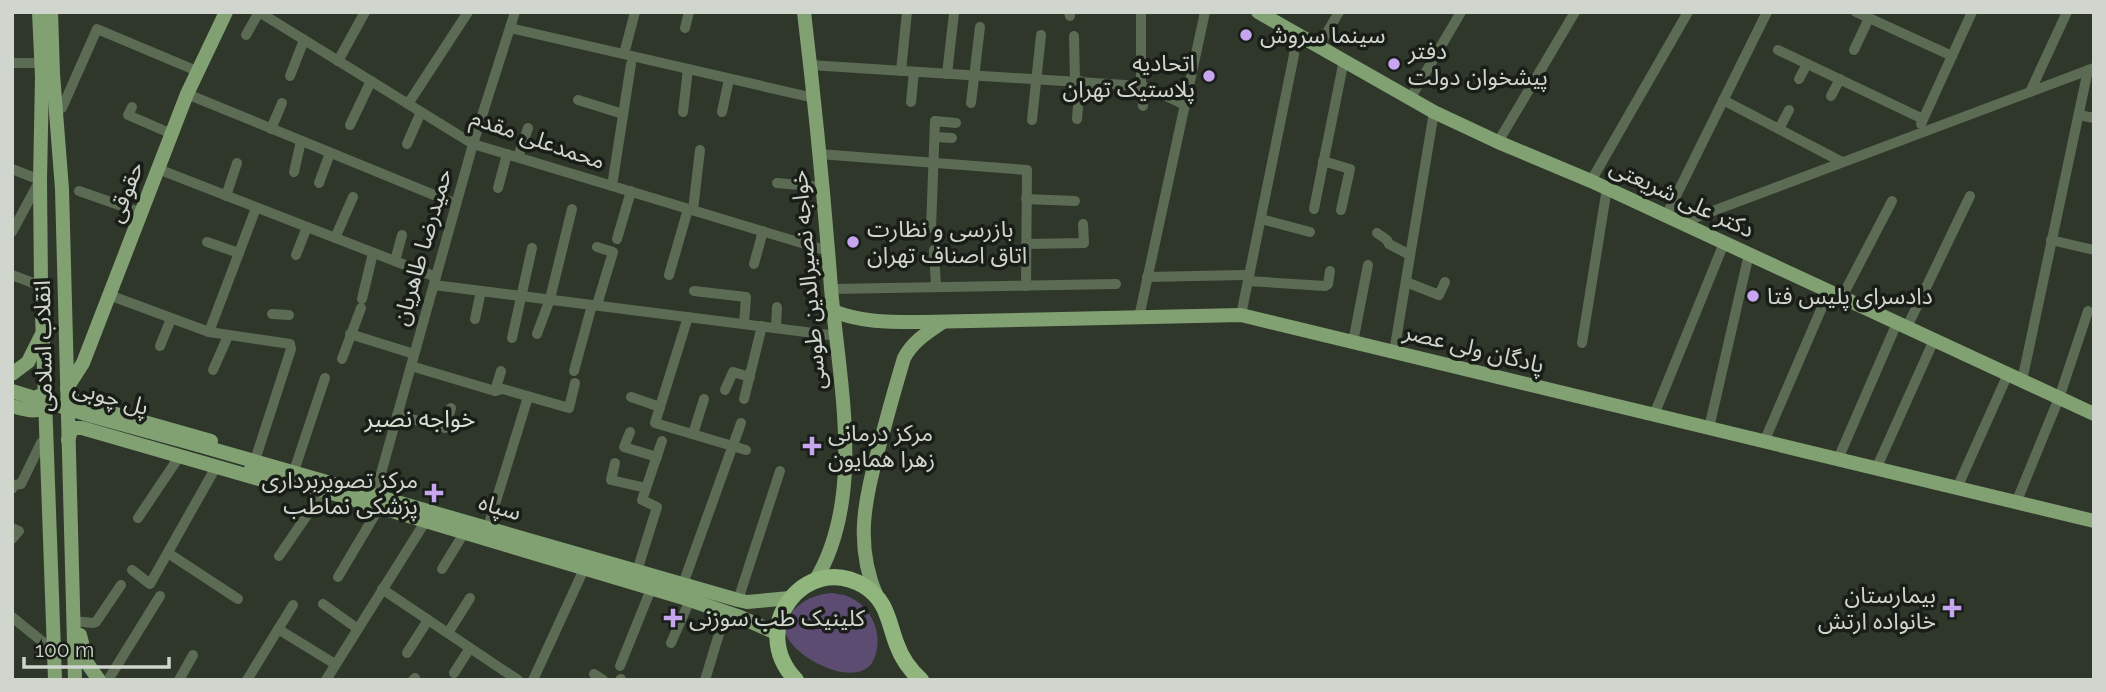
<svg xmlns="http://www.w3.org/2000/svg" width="2106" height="692" font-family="Raleway,'Noto Sans Arabic',sans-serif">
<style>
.green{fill:#5d4c72}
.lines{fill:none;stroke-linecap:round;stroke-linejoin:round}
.minor{stroke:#5c6b54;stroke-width:10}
.major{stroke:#81a172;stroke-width:14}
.highway{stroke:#90b67d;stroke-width:16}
.major-bridge{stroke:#81a172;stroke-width:14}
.poi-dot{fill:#c7a6ef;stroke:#191d17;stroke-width:2.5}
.labels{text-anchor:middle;stroke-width:7;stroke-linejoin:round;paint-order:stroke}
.poi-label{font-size:23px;fill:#d0d5cd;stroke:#191d17;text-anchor:start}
.street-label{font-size:23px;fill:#d0d5cd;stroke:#191d17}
.neighbourhood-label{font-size:24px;fill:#d6e1d1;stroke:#191d17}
</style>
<rect width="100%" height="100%" fill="#2f372b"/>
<!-- green -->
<path class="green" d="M831 593C836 594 842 594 847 596 873 606 886 639 872 663 851 692 779 649 785 625 786 621 790 615 793 611 804 599 815 595 831 593Z"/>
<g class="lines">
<!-- minor -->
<g class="minor">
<path d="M259 12 473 144 828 251"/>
<path d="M1069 12 1070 16"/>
<path d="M1141 12V86L1143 106"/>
<path d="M1856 12 1952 56"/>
<path d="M510 28 814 98"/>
<path d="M685 28 689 12"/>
<path d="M246 35 259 12"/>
<path d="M1074 36 1075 81"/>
<path d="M1319 46 1339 12"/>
<path d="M1778 50 1923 119"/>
<path d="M1854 50 1869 18"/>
<path d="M624 54 635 12"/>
<path d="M338 61 365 12"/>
<path d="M12 63H33"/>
<path d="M810 65 1141 86 1149 88 1185 105"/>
<path d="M901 71 907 12"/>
<path d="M947 74 954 13"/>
<path d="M290 76 304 40"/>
<path d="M1799 79 1807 64"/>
<path d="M2030 92 2067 12"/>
<path d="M187 94 456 204"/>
<path d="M1831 96 1840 79"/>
<path d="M1410 99 1461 12"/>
<path d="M578 100 623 114"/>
<path d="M1723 100 1842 162"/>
<path d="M911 102 914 72"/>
<path d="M971 103 980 27"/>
<path d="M408 104 468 12"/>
<path d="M132 107 128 115 172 134"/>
<path d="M62 108 97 29 197 71"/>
<path d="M683 112 688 69"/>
<path d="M722 112 729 79"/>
<path d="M2079 115 2094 118"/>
<path d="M1077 119 1080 81"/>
<path d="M1032 120 1041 35"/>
<path d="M1921 124 1972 12"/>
<path d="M350 125 371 81"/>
<path d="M271 129 282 103"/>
<path d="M1779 129 1789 110"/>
<path d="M935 137 952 138"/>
<path d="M1498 142 1575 12"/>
<path d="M407 144 421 112"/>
<path d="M819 154 1027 170 1026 286"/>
<path d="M518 157 528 128"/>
<path d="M1323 161 1350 169 1341 210"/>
<path d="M12 169 40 180 12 232"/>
<path d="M158 169 436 277"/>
<path d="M294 172 301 141"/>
<path d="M1591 181 1688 12"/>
<path d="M319 183 330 153"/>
<path d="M777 183 822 187"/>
<path d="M612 186 631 64"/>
<path d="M498 188 507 154"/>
<path d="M79 191 142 213"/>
<path d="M226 196 237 163"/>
<path d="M1026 199 1075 201"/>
<path d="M1314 209 1344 60"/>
<path d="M693 210 700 150"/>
<path d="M1666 216 1767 12"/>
<path d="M1261 219 1310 232"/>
<path d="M1681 223 2094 68"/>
<path d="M931 228 935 121 956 123"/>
<path d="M1377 233 1387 240 1389 244 1410 255"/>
<path d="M335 238 353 197"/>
<path d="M617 239 631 191"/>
<path d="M2051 240 2094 250"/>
<path d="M207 242 239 253"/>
<path d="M1026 244 1084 243 1083 224"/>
<path d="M934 250 936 287"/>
<path d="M296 255 307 227"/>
<path d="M395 261 402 235"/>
<path d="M754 264 763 231"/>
<path d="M12 275 41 286"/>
<path d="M669 275 688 209"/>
<path d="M1147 277 1243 275"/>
<path d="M1248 281 1325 286 1328 284 1330 271"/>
<path d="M1406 282 1439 295 1445 282"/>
<path d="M434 285 837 336"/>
<path d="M831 289 1116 284"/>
<path d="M694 291 746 297 744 324"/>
<path d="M109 295 209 332 290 344 291 349 257 454"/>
<path d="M1842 297 1892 201"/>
<path d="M362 299 373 253"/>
<path d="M597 305 613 252 597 247"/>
<path d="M272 314 289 315"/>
<path d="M1241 315 1294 55 1293 32"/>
<path d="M688 317 655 423 746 450"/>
<path d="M1139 317 1205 12"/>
<path d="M475 319 481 291"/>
<path d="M1907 327 1970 196"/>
<path d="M776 328 777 307"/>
<path d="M209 332 256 208"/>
<path d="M350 334 414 354"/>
<path d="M537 334 550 299 572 209"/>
<path d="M512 338 532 248"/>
<path d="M1353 342 1368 265"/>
<path d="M1582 343 1607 188"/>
<path d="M160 346 171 319"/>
<path d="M1394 352 1434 112"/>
<path d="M342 359 361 308"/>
<path d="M411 366 495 391 503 389 569 408 575 383"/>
<path d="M213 370 228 336"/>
<path d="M574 371 592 305"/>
<path d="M2022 381 2088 70"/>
<path d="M725 390 733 372 750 377"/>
<path d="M495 391 501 371"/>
<path d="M631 397 660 407"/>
<path d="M744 399 762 326"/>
<path d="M397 415 445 428 451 408"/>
<path d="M1654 415 1724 243"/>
<path d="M1709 428 1749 254"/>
<path d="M630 432 624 447 657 457"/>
<path d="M693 434 704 399"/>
<path d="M1764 442 1829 291"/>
<path d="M1838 459 1897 323"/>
<path d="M615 463 611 480 646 488"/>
<path d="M1876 469 1934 340"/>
<path d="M294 471 325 378"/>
<path d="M1957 488 2008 374"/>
<path d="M12 489 14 485 21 484 41 443 47 439"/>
<path d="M375 495 473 144 515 12"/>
<path d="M2016 503 2059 398 2088 311"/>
<path d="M138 518 179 457"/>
<path d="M488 527 528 397"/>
<path d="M12 528 19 531 12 539"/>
<path d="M168 553 238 599"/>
<path d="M279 556 323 492"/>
<path d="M442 569 464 533"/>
<path d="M132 570 150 584 216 467"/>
<path d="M637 571 657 507 642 500 662 441"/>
<path d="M338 577 379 508"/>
<path d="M683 584 741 423"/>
<path d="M382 589 518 680"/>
<path d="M738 600 780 471"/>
<path d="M323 604 358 629"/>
<path d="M12 617 54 651"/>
<path d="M73 621 93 623 96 622 121 585"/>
<path d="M278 629 335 664"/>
<path d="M448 633 470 598"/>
<path d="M671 643 690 600"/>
<path d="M407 653 428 620"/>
<path d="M620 666 651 589"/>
<path d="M454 673 470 648"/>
<path d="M594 674 603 680"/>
<path d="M108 680 160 596"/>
<path d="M179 680 193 655"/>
<path d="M247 680 293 605"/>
<path d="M326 680 425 522"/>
<path d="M413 680 415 678"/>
<path d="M533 680 584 569"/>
<path d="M620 680 621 679"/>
<path d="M705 680 726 611"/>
</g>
<!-- major -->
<g class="major">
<path d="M39 12 42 77 40 180 41 286 55 680"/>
<path d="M51 12 53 74 62 189 75 680"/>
<path d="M804 12C815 104 824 196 831 288 839 382 866 497 815 581"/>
<path d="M1258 12 1434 112 1498 142 1591 181 2094 414"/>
<path d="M833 311C863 323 892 322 923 322L1241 315 2094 521"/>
<path d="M12 374 28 362 41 336"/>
<path d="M67 388 83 363 187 94 226 12"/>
<path d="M67 388 71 397 77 403 211 441"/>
<path d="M12 406C22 409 53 418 39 396"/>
<path d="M68 440 72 428H82L259 479"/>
<path d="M198 445 738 600 747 602 790 598"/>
<path d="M251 469 687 599 740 617 776 633"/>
<path d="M877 597C854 544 865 500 879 447 887 417 895 388 904 358 913 341 927 333 943 322"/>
<path d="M80 635 87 663 99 680"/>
</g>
<!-- highway -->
<path class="highway" d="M796 680C746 628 806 551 864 586 888 601 888 622 897 645 902 659 910 670 921 680"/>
<!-- major-bridge -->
<path class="major-bridge" d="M12 391 92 416 198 445"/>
</g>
<!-- markers -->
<g class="poi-dot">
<circle cx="1246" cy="35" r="7"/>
<circle cx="1394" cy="64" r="7"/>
<circle cx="1209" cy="76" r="7"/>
<circle cx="853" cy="242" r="7"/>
<circle cx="1753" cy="296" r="7"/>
<path d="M808.5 435.5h7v7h7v7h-7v7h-7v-7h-7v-7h7z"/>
<path d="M430.5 482.5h7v7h7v7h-7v7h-7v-7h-7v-7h7z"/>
<path d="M1948.5 597.5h7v7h7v7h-7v7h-7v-7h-7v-7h7z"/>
<path d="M669.5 607.5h7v7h7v7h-7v7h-7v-7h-7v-7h7z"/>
</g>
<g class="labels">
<!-- poi labels -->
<g class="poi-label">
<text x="1260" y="43">سینما سروش</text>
<text x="1408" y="59">دفتر<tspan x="1408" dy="26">پیشخوان دولت</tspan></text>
<text x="1195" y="71" text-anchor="end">اتحادیه<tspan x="1195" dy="26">پلاستیک تهران</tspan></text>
<text x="867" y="237">بازرسی و نظارت<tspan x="867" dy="26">اتاق اصناف تهران</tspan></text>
<text x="1767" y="304">دادسرای پلیس فتا</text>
<text x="828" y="441">مرکز درمانی<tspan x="828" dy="26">زهرا همایون</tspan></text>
<text x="418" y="488" text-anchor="end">مرکز تصویربرداری<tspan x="418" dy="26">پزشکی نماطب</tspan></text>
<text x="1936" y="603" text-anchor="end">بیمارستان<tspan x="1936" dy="26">خانواده ارتش</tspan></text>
<text x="689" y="626">کلینیک طب سوزنی</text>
</g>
<!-- street labels -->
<g class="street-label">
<text transform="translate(538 139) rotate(19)" y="8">محمدعلی مقدم</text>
<text transform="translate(125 192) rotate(-69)" y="8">حقوقی</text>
<text transform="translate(1682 198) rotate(25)" y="8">دکتر علی شریعتی</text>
<text transform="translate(422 247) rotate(-74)" y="8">حمیدرضا طاهریان</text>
<text transform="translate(808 280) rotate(-95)" y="8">خواجه نصیرالدین طوسی</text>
<text transform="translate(43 346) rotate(-91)" y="8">انقلاب اسلامی</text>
<text transform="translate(1474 348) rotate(14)" y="8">پادگان ولی عصر</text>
<text transform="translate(111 397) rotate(16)" y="8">پل چوبی</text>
<text transform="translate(500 507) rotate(16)" y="8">سپاه</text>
</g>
<!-- neighbourhood labels -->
<g class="neighbourhood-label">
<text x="420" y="427">خواجه نصیر</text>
</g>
</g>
<!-- border -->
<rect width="2106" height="692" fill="none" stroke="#d0d5cd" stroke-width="28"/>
<!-- scale -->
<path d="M24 657v10h145v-10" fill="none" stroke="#d0d5cd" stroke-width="3.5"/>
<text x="35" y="657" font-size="21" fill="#d0d5cd" stroke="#191d17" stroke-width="5" paint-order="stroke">100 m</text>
</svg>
